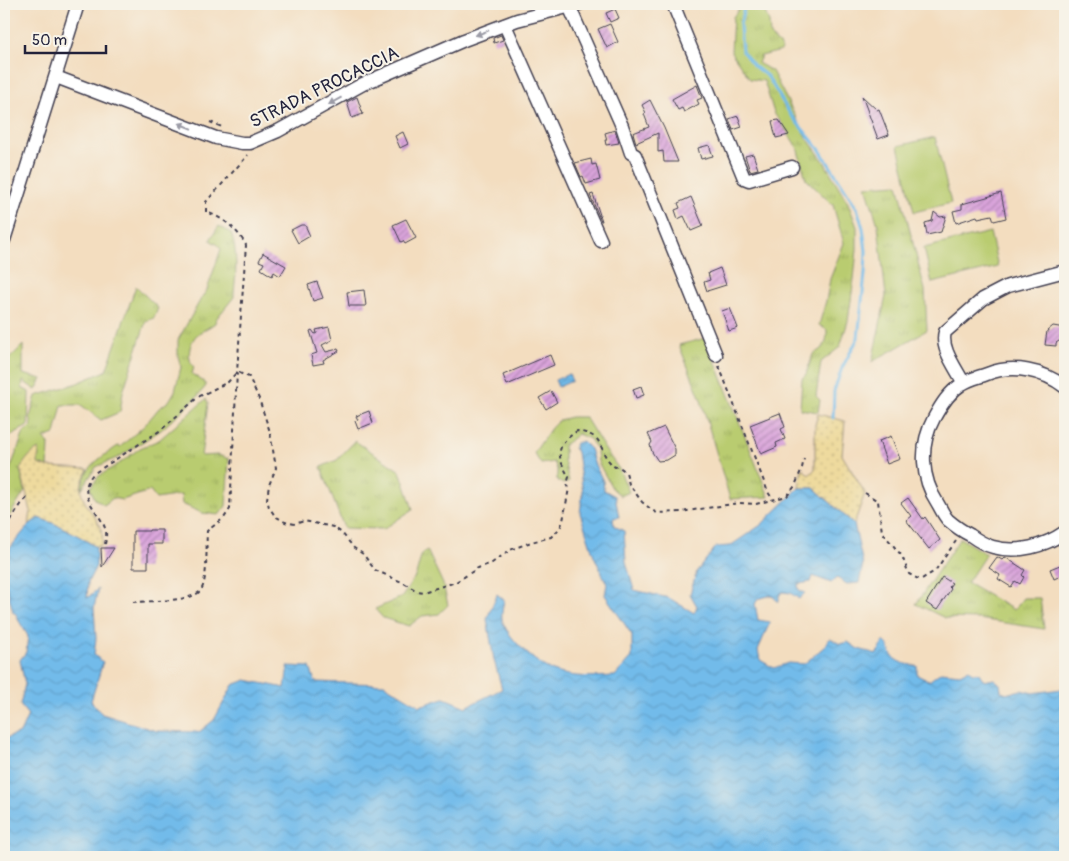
<svg xmlns="http://www.w3.org/2000/svg" width="1069" height="861" font-family="Pangolin,sans-serif">
<style>
.grass{fill:url(#grass-tufts);stroke:#6e7756}
.sand{fill:url(#sand-dots);stroke:#887e6c}
.garden{fill:#b9cc70;stroke:#6e7756}
.water{fill:url(#water-waves);stroke:#4a6e92}
.lines{fill:none;stroke-linecap:round;stroke-linejoin:round}
.stream{stroke:#72bbea;stroke-width:3}
.building{fill:url(#building-hatch)}
.minor-casing{stroke:#413e4f;stroke-width:15}
.path{stroke:#413e4f;stroke-width:2;stroke-dasharray:4 4;stroke-linecap:butt}
.minor{stroke:#fff;stroke-width:12}
.oneway{fill:#9c9ca7}
.labels{text-anchor:middle;stroke-width:4;stroke-linejoin:round;paint-order:stroke}
.street-label{font-size:18px;fill:#22223b;stroke:#f7f3e8}
</style>
<defs>
<pattern id="grass-tufts" width="24" height="20" patternUnits="userSpaceOnUse" patternTransform="scale(1.25)"><rect width="24" height="20" fill="#b9cc70"/><path d="M3 7l-1-3M5 7V3M7 7l1-3M15 17l-1-3M17 17v-4M19 17l1-3" fill="none" stroke="#9faf62"/></pattern>
<pattern id="sand-dots" width="8" height="8" patternUnits="userSpaceOnUse" patternTransform="scale(1.25)"><rect width="8" height="8" fill="#eeda9e"/><path d="M2 2h.1M6 6h.1" fill="none" stroke="#ccbb89" stroke-width="1.8" stroke-linecap="round"/></pattern>
<pattern id="water-waves" width="16" height="10" patternUnits="userSpaceOnUse" patternTransform="scale(1.25)"><rect width="16" height="10" fill="#72bbea"/><path d="M0 5q4-4 8 0t8 0" fill="none" stroke="#62a0ca"/></pattern>
<pattern id="building-hatch" width="6" height="6" patternUnits="userSpaceOnUse" patternTransform="scale(1.25)"><rect width="6" height="6" fill="#daa4db"/><path d="M-1 1l2-2M0 6l6-6M5 7l2-2" fill="none" stroke="#b085b3"/></pattern>
</defs>
<rect width="100%" height="100%" fill="#f7f3e8"/>
<filter id="ink" filterUnits="userSpaceOnUse"><feTurbulence type="fractalNoise" baseFrequency=".02" numOctaves="2"/><feDisplacementMap in="SourceGraphic" scale="10" xChannelSelector="R" yChannelSelector="G"/><feConvolveMatrix kernelMatrix="1 2 1 2 8 2 1 2 1" color-interpolation-filters="sRGB"/></filter>
<filter id="wash" filterUnits="userSpaceOnUse"><feTurbulence type="fractalNoise" baseFrequency=".0096" numOctaves="4" result="noise"/><feDisplacementMap in="SourceGraphic" scale="20" xChannelSelector="R" yChannelSelector="G"/><feGaussianBlur stdDeviation="1.12" result="paint"/><feColorMatrix in="noise" values="0 0 0 0 0 0 0 0 0 0 0 0 0 0 0 0 0 1.4 0 .05"/><feComposite in="paint" operator="in"/></filter>
<g filter="url(#wash)">
<rect width="100%" height="100%" fill="#f3ddbf"/>
<!-- grass -->
<g class="grass">
<path d="M739 4H762L769 22 770 36 781 46V51L761 56 758 63 772 71 806 137 823 160 848 203 857 227V249L854 279 848 321 840 347 821 362 816 396 820 400 818 412 800 409 802 379 806 374 813 354C825 348 827 343 827 330L819 325 826 301 830 279 844 243 833 205 806 179 797 147 774 113 764 81 750 79 731 52 733 17 739 9Z"/>
<path d="M898 184 925 290 927 330 872 362 886 296 878 225 866 186Z"/>
<path d="M219 226 231 233C238 253 236 273 234 293V297L216 319 215 323C210 327 203 330 198 334 189 341 186 359 194 367L192 374 204 382 206 386 197 397 161 430 119 457 96 467 81 490C85 466 99 459 118 446L120 447 145 425 159 408 169 401 175 391 181 367 178 356V340L202 297 207 290 221 249 217 244 211 241V238Z"/>
<path d="M136 286 158 308 154 318 146 321 123 392 120 412 101 420 81 405H62L55 434 44 438 49 444 48 467 37 464 38 449 20 469 25 491 10 515 4 516V486L24 432 32 427 30 417 36 396 75 384 106 371Z"/>
<path d="M706 338 769 497 730 499 700 397 679 345Z"/>
<path d="M23 345V374L42 379 36 390 23 381 22 388 29 392 28 426 13 434 4 442V364Z"/>
<path d="M206 399 208 403 201 456 218 455 229 459 226 506 219 515 202 513 182 504 181 495 156 499 150 491 122 500 113 498 104 505 95 499 90 488 99 476 120 463 140 448 159 440Z"/>
<path d="M571 417H585L606 451 619 469 629 492 621 496 612 488 598 462 597 450 590 439 578 434 564 445V461L569 481 563 484 557 480V469L554 462 541 464 534 453 551 428 559 420Z"/>
<path d="M355 441 400 471 413 509 384 529 344 528 321 467 337 460Z"/>
<path d="M960 538 986 554 967 583 1014 610 1023 598H1040L1044 629 979 619 945 618 916 604Z"/>
<path d="M427 550 443 584 448 605 439 614 422 616 409 626 383 618 375 609 402 597 416 575 422 553Z"/>
</g>
<!-- sand -->
<g class="sand">
<path d="M818 414 845 421 842 455 865 493 854 524 814 488H799L802 468 809 475 815 469V425Z"/>
<path d="M39 449 38 464 48 467 88 469C85 475 82 481 81 487 80 508 106 518 102 545L96 547C78 535 59 524 38 518L29 525 31 511 20 469C25 461 30 453 39 449Z"/>
</g>
<!-- garden -->
<g class="garden">
<path d="M935 137 951 203 914 212 898 146Z"/>
<path d="M990 232 998 267 932 283 924 248Z"/>
</g>
<!-- water -->
<g class="water">
<path d="M569 374 572 381 558 387 555 380Z"/>
<path d="M582 441 590 449 594 463 603 481 604 490 615 496 619 517 613 518 614 526 624 531 626 562 634 590 669 598 694 613 697 606 690 594 697 571 716 547 730 546 761 525 799 488H814L854 524 863 564 859 583 847 584 837 578 831 583 813 576 811 582 798 584V589L805 593 799 599 791 593 782 592 779 596V602L771 595 758 599 755 604 758 620 770 622 758 650 760 660 774 668 788 663 804 664 824 647 830 638 840 644 848 642 858 649 877 654 884 641 888 645C892 662 900 663 917 666V675L929 681 941 672 960 674 969 669 972 673H979L984 681 994 679 1000 684 1001 691 1006 694 1021 690 1033 693 1061 689 1065 691V857H4V739L20 733 28 715 20 705 25 684 20 660 26 652 28 636 19 621 17 615 13 612 4 576V569L9 556 10 548 29 525 38 518C59 524 78 535 96 547V566L88 582 87 598 98 589 94 608 96 638 94 655 103 662 91 701 102 714 157 731 199 732 214 720 233 685 246 680 285 688 288 666 310 667 315 682 384 684 420 706 444 698 466 707 502 689 494 660 487 619 497 594 504 600C503 606 501 614 502 619 506 637 536 664 553 671 572 678 595 677 615 676L632 657V635L605 595 607 584 594 556 580 513 583 492 577 452 574 448 576 443Z"/>
</g>
<g class="lines">
<!-- stream -->
<path class="stream" d="M745 4 740 25 742 51 754 66 768 77 790 114 820 150 857 208 863 228 866 251 865 274 858 338 842 368 834 391 833 418"/>
</g>
<g id="blocks">
<!-- building -->
<g class="building">
<path d="M615 9 619 18 610 22 606 13Z"/>
<path d="M610 24 618 42 607 48 598 29Z"/>
<path d="M501 35 503 40 494 43 493 38Z"/>
<path d="M697 85 702 98 697 100 699 104 684 112 682 108 678 110 672 99Z"/>
<path d="M862 96 877 110 879 109 889 135 878 139Z"/>
<path d="M357 97 363 114 352 118 347 102Z"/>
<path d="M650 100 664 128 678 162H664L663 151 658 152V133L636 143 633 133 649 127 644 114 646 113 642 105Z"/>
<path d="M738 116 742 127 733 130 729 119Z"/>
<path d="M779 120 789 135 776 138 772 121Z"/>
<path d="M615 130 619 143 606 145 605 140H607L605 133Z"/>
<path d="M403 132 408 144 400 148 395 136Z"/>
<path d="M709 145 713 156 701 159 698 148Z"/>
<path d="M753 154 758 169 750 171 745 156Z"/>
<path d="M591 159 592 165 596 164 600 180 586 184 583 176 581 177 575 163Z"/>
<path d="M1001 193 1006 218 994 221 992 215 978 218 977 216 956 223 953 211 962 209V204Z"/>
<path d="M593 194 602 221H601L590 195Z"/>
<path d="M691 197 703 226 691 231 684 216 678 219 675 210 680 208 678 203Z"/>
<path d="M934 212 940 217 946 216 941 232 927 235 925 223 932 221Z"/>
<path d="M406 219 416 238 405 244 403 241 401 242 393 225Z"/>
<path d="M301 225H305L310 236 298 243 291 230Z"/>
<path d="M263 253 286 266 280 276 274 272 272 276 261 269 264 263 259 261Z"/>
<path d="M720 268 726 285 707 291 704 282 710 280 708 273Z"/>
<path d="M317 282 323 298 313 301 308 285Z"/>
<path d="M364 290 366 306H349L347 292Z"/>
<path d="M730 308 738 328 729 331 722 311Z"/>
<path d="M1053 326 1065 328V337L1056 343V346L1045 345 1047 331Z"/>
<path d="M329 327 332 340 322 345 326 352 338 349 339 351 323 360 324 363 313 365 311 355 317 353 310 331 312 330 315 334 317 333 316 330Z"/>
<path d="M550 355 554 365 507 385 503 375Z"/>
<path d="M641 386 644 395 636 398 633 389Z"/>
<path d="M551 391 557 402 546 409 539 398Z"/>
<path d="M369 411 373 423 358 429 355 421 358 420 356 416Z"/>
<path d="M780 413 785 427 781 429 785 439 776 443 777 447 761 454 750 425Z"/>
<path d="M664 427 675 449V455L667 460 658 461 652 452 650 445 652 442 648 434Z"/>
<path d="M891 436 900 459 887 464 879 441Z"/>
<path d="M908 498 923 519 925 517 940 540 929 549 906 520 911 516 901 503Z"/>
<path d="M149 530H162V544H148V568H133V531H149Z"/>
<path d="M101 548H114L102 567Z"/>
<path d="M997 557 1002 560 1005 557 1025 570 1022 575 1024 577 1020 584 1015 581 1011 587 998 579 1000 575 989 568Z"/>
<path d="M1065 563V574L1054 579 1050 569Z"/>
<path d="M942 577 952 583 949 587 951 589 937 610 926 603Z"/>
</g>
</g>
</g>
<g filter="url(#ink)">
<use href="#blocks" fill-opacity="0" stroke="#413e4f" stroke-width="1"/>
<g class="lines">
<defs>
<g id="minor">
<path d="M673 4 744 178 749 180 792 167"/>
<path d="M569 6 622 126 631 153 635 155 716 355"/>
<path d="M505 25 601 241"/>
<path d="M56 77 216 138 242 143H250L278 131 363 84 464 40 517 20 579 4"/>
<path d="M4 240 78 4"/>
<path d="M963 382C956 368 940 348 945 332L983 299 1008 286 1065 271"/>
<path d="M1065 387C1043 370 1013 364 987 374 979 377 969 379 962 384 949 392 941 405 934 418 919 446 921 478 938 504 941 509 944 516 948 520 955 526 962 531 970 535 977 540 985 545 993 547 1018 554 1045 546 1065 532"/>
</g>
</defs>
<!-- minor casing -->
<use href="#minor" class="minor-casing"/>
<!-- path -->
<g class="path">
<path d="M210 122 222 127"/>
<path d="M719 366 768 492 773 500"/>
<path d="M865 493 878 501 882 532 902 556 909 574 920 580 935 571 956 541"/>
<path d="M4 524 9 523 22 503 28 497"/>
<path d="M105 544C106 539 107 533 105 528 98 509 75 495 93 474L161 430 198 397 228 382 237 372 249 377 259 399 270 432 276 468 269 485 267 499 269 507 275 516 285 522 295 524 304 521 333 527 342 533 354 548 363 554 375 570 404 583 417 591 423 592 456 582 478 568 492 563 510 550 531 542 551 537 560 528 563 521 569 488 567 484 569 477C556 455 555 446 577 431 610 437 594 450 615 467L618 466 626 472 629 484 642 502 652 510 657 513 681 512 739 503 756 504 787 496 795 486 802 468 804 459"/>
<path d="M133 602C147 601 194 602 201 590 208 580 206 544 207 531L224 518 230 509 237 372 246 245C236 228 224 218 206 212V202L248 155"/>
</g>
<!-- minor -->
<use href="#minor" class="minor"/>
</g>
<!-- one-way arrows -->
<defs><path id="oneway-solid" d="M-6-.8H1V-3.2L6.5 0L1 3.2V.8H-6Z" transform="scale(1.25)"/></defs>
<g class="oneway">
<use href="#oneway-solid" transform="translate(482 33) rotate(160)"/>
<use href="#oneway-solid" transform="translate(335 101) rotate(151)"/>
<use href="#oneway-solid" transform="translate(185 126) rotate(-158)"/>
</g>
</g>
<g class="labels">
<!-- street labels -->
<g class="street-label">
<text transform="translate(324 87) rotate(-26)" y="6">STRADA PROCACCIA</text>
</g>
</g>
<!-- margin -->
<rect width="1069" height="861" fill="none" stroke="#f7f3e8" stroke-width="20"/>
<!-- scale -->
<path d="M25 45v8h81v-8" fill="none" stroke="#22223b" stroke-width="2.5"/>
<text x="32" y="45" font-size="15" fill="#22223b" stroke="#f7f3e8" stroke-width="4" paint-order="stroke">50 m</text>
</svg>
